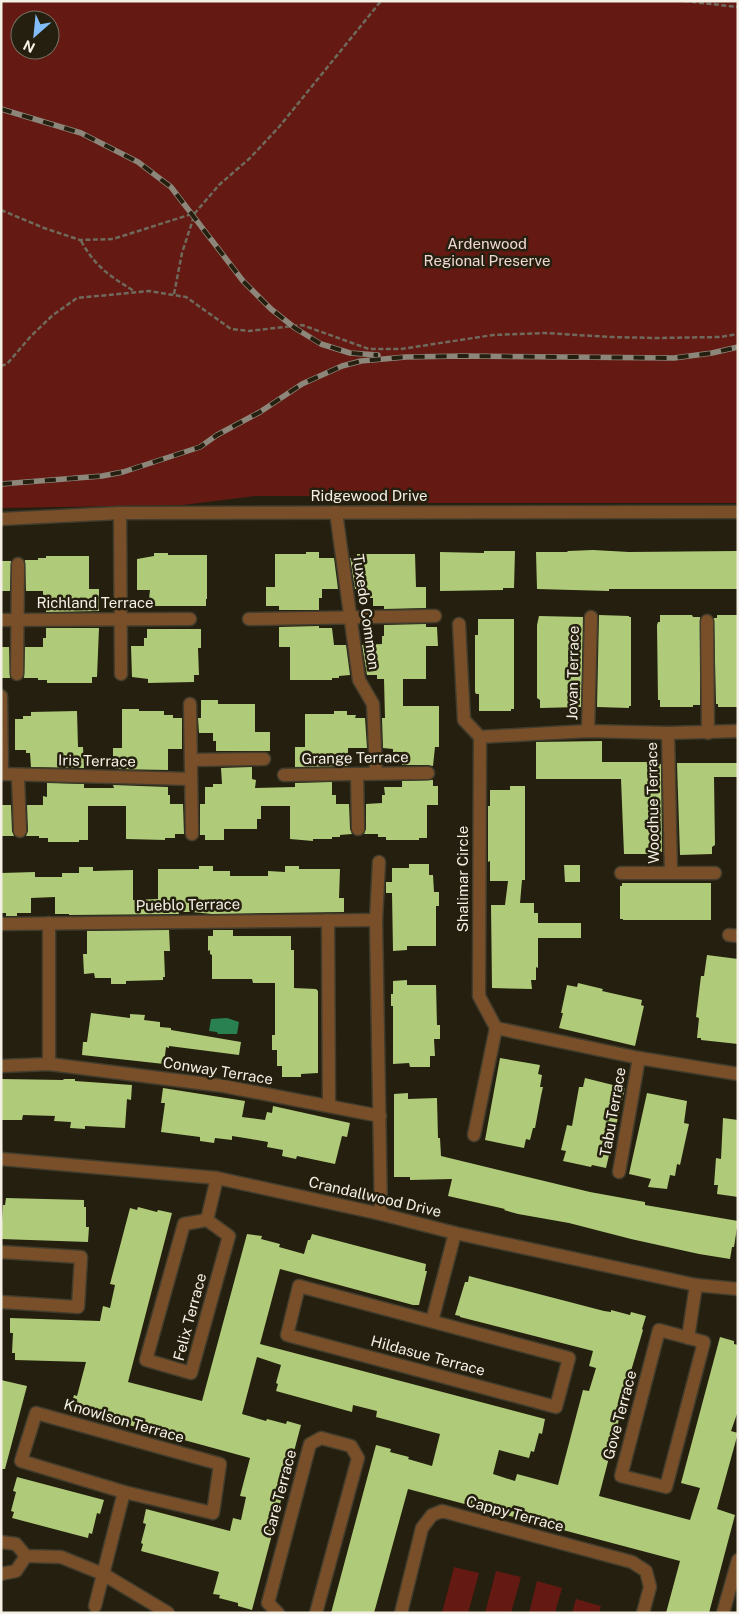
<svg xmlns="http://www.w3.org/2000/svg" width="739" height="1614" font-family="'Public Sans',sans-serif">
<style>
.green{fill:#641a13;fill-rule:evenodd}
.water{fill:#298051}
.building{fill:#afcb79}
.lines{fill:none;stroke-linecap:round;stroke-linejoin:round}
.street-casing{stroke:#413c2c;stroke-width:15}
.path{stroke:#6f6a5b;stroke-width:2.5;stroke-dasharray:5 2.5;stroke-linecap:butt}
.street{stroke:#794f29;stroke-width:12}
.rail-casing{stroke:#8c877a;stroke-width:5.5}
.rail{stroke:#241f0e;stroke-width:4;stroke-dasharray:11;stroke-linecap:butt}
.labels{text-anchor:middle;stroke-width:5;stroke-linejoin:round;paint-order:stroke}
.park-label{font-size:15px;fill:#f0d7d3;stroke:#241f0e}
.street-label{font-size:15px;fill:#f4f0e6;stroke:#241f0e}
</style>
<rect width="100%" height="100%" fill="#241f0e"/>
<!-- green -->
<g class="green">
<path d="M1 1H738V503H383L319 496H255L183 505 1 508ZM20 20H50V50H20Z"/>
<path d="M454 1567 479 1573 468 1613H442Z"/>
<path d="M496 1571 521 1577 511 1613H485Z"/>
<path d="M537 1581 562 1588 555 1613H529Z"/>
<path d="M576 1599 601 1606 599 1613H572Z"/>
</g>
<!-- water -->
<path class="water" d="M227 1018 239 1022 237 1034H218L217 1032 209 1031 211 1019Z"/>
<!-- building -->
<g class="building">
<path d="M593 550 629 552 738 551V589H609V591L537 589 536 552H567L568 551Z"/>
<path d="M484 551H515L514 588H503V590L440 591V552L484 553Z"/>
<path d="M306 552H319V558H334L338 589H322V598H319V610H279V606H266V587H275V554H306Z"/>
<path d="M154 553H168V555H207V599H206V606H152V599H149L150 590H137V559L154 556Z"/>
<path d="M357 554H415L416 587H426V608L384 609V606H373V598H370V590L355 589 350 558H357Z"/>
<path d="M46 556H89V589H99V611L46 612V600H43V591H26L25 560H38V558H46Z"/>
<path d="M1 561H11L10 591H1Z"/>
<path d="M599 615 629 616V617H631V706H629V708L597 707Z"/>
<path d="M660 615H692L693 617H700V705H693V707H660V700H658L657 625 658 622H660Z"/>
<path d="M717 615H738V707H718V704H716L714 618H717Z"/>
<path d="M539 616 583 617 581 707 540 708V700L537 698V625Z"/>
<path d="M478 619H514V709H511V711H479V694H476L475 692V635H478Z"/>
<path d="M426 624V627H437L438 646H426V679H403V706H439V747H435L433 766 428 765H402V752H393V749L383 748 382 718H385L384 679H377V675H367L362 645 382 644V636H384V625Z"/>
<path d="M319 626V628H332L334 645H346L350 675 339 676V678H332V680H290V647H279V627Z"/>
<path d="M46 628H99L97 677H92V683H47V680H38V678H24L25 647H43V638H46Z"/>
<path d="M147 629H201V648H198L199 675H194V682L148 683V679L132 677 131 646H144V638H147Z"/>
<path d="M1 647H9L10 678H1Z"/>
<path d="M201 700H218V704H255V732H270V751H216V741H213V733H199L198 718H201Z"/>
<path d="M122 709H139V711H164V715H173V718H182V749H168V770L113 769V748H122Z"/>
<path d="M77 711 78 747H83L84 768 31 767 30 753H26V750H15V719H23V716H31V712Z"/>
<path d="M334 711H347V715H356L355 718H365L367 748H348V766L295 767V747H305V714H334Z"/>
<path d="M602 741V762H656V764H661L662 852H656V854H624L621 779H536V742Z"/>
<path d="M677 763H738V777H714L715 845 712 847V854L680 855Z"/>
<path d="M252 767V779L256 780 255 788 295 787V783L332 782V795H336V804H349L350 829 352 834 340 835V837H332V839H313V841L290 839V806H261V819H257V829H224V840H205V835H200V804H205V787H213V784H222L221 768Z"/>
<path d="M433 780V786H438V805H427V838H419V840H386V837H378V834H364L366 829V804L382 803V795H385L384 787H402V781Z"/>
<path d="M47 783 84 784V788H114L113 785 168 787V795H170V804H183L184 834H175V838H165V840L126 839V806H88V840H79V842H48V838H39V836H26L28 831 27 805H43V796L47 797Z"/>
<path d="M510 786H525V880H522L520 903H534V913H538V923H581V938H538V968L536 967V980H531L532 989 492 988 491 905H505L508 881H490V861L488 862V806H490V790H510Z"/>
<path d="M1 805H11L12 831 14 836H1Z"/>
<path d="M409 864H429V875H433L434 892H439V906H436V946H407V950L393 951 392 893H386V882H392V868H409Z"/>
<path d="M564 865H580V882H565Z"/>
<path d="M199 866H213V871H230V876H268V871L285 872V866H299V869H340L339 898H344V912L212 914 192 912H179V914L69 915V914H55V897L31 898V913H17V916H6V913H1V873L35 872V877H62V873H79V867H93V871L133 870V900L158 899V869H199Z"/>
<path d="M622 883H711V920H623V919H620V886H622Z"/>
<path d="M169 930 170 951H164L165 977H163V980L126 981V984H111V978H95L94 973 84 974 83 954H87V931Z"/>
<path d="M213 930H233V936H291V950H294V988L316 989 318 991V1073L301 1074V1077H282V1066H277V1050H272V1035H275V983H253L252 979H212V955L210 954V950L208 951V936H213Z"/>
<path d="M707 955 738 959V1044L701 1040V1038H697L699 1018 696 1017 701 976H704Z"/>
<path d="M407 980V985H436L437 1025H440V1039H434L435 1056H430V1067H410L409 1063 393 1064V1006H391V994H393V981Z"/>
<path d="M578 983 603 989 602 991 642 1000 641 1005 644 1006 635 1046 559 1028 563 1013H561L567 985 577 987Z"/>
<path d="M91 1013 130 1018V1014L145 1015 144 1020 160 1022V1027L171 1028V1030L241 1042 239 1055 169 1046V1048L166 1047 164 1064 82 1055 83 1042H87Z"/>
<path d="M500 1058 540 1065 538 1074 542 1075 540 1087H543L541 1096 535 1128H533L530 1140 526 1139 524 1148 485 1140Z"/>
<path d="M585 1078 625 1088 606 1168 592 1165 591 1167 563 1161 566 1151 561 1150 567 1125 572 1126 579 1087H583Z"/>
<path d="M1 1079 63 1080 64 1079H75V1081L132 1085 131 1100 127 1099 125 1128 85 1126V1129L70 1128 71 1122 54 1121 55 1116 23 1115 22 1120H1Z"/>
<path d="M163 1088 245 1101 242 1117 265 1120 267 1112 272 1113 273 1106 350 1123 347 1137 342 1136 335 1164 297 1156 296 1159 282 1156 283 1150 267 1147 268 1142 251 1139 232 1136V1140L215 1138 214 1143 200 1141V1137L161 1132 165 1103H161Z"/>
<path d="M408 1093V1099L437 1098 438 1138H440L441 1156 590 1192 645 1202V1205L738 1221 734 1247H732L730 1259 699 1254 631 1239 569 1223 518 1214 504 1210 505 1209 448 1196 452 1179 410 1180V1177H394V1094Z"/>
<path d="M647 1093 687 1101 684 1123 689 1124 680 1165 677 1164 675 1176 670 1175 667 1189 648 1187 651 1179 629 1174Z"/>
<path d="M723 1118 738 1120V1197L717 1194 718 1185H714L716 1158 721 1159Z"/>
<path d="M6 1198 84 1200V1207H86V1227H89L88 1242 1 1239 3 1205H5Z"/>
<path d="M138 1207 157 1212 158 1210 172 1213 128 1382 202 1401 247 1234 262 1236 261 1239 280 1244 279 1247 304 1254 308 1240H310L312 1234 426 1264 425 1271H427L419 1305H413L280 1269 260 1344 545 1419 542 1434 539 1433 534 1452 531 1451 529 1458 499 1450 493 1474 515 1481 517 1474 558 1485 583 1390 589 1391 596 1368 589 1366 593 1351 460 1317V1316L455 1315 465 1282H468L469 1276 604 1311 611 1312V1310L630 1315 631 1312 646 1316 642 1329 643 1330 624 1395 622 1408 599 1496 690 1520 700 1488 681 1483 720 1337 734 1341V1344L738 1345V1411L731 1431 738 1433 717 1509 735 1515 709 1613H666L680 1561 408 1489 374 1613H331L376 1445 391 1449 390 1452 409 1457 408 1459 432 1466 440 1434 376 1417 377 1411 353 1405 352 1412 276 1391 278 1384 276 1383 281 1365 257 1357 242 1414 266 1421 267 1419 286 1424 287 1421 301 1425 252 1610 238 1606V1603L219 1598 220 1595 213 1594 219 1572 141 1551 143 1544 141 1543 146 1524 143 1523 146 1509 230 1531 233 1518 241 1520 246 1497 240 1496 250 1458 70 1409 74 1395 77 1396 86 1362 15 1360V1353H12L13 1333H10V1318L100 1321 103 1306 110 1308 115 1285 110 1284 130 1208 137 1210Z"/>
<path d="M1 1380 27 1386 5 1469H1Z"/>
<path d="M17 1477 104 1500 100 1514 97 1513 92 1534 89 1533 88 1538 12 1518 14 1512 11 1511 16 1492 13 1491Z"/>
</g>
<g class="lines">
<defs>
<g id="street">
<path d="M336 512 359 680 373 704 376 773"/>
<path d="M120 513 121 674"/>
<path d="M1 519 120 513 738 512"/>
<path d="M249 619 435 616"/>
<path d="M1 620 190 619"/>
<path d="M707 621 708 733"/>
<path d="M459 624 464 720 480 737"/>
<path d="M17 674 18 564"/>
<path d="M1 696 2 774"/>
<path d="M190 704 192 834"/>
<path d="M588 731 591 617"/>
<path d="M668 733 671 872"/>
<path d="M480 737 479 996 496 1028"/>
<path d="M480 737 588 731 668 733 738 731"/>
<path d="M191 760 264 759"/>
<path d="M1 774 191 779"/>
<path d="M357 774 358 829"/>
<path d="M284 775 428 773"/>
<path d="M18 776 20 831"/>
<path d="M379 862 376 920 381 1214"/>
<path d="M621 873H715"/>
<path d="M328 920 329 1106"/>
<path d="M49 923V1064"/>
<path d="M1 924 376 920"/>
<path d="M729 935 738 936"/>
<path d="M496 1028 639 1058 738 1074"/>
<path d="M1 1066 49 1064 223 1086 380 1116"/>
<path d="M474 1135 496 1028"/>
<path d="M1 1159 217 1178 381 1214 455 1233 696 1285 738 1289"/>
<path d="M619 1172 639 1058"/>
<path d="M207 1220 229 1236 191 1373 146 1360 184 1224Z"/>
<path d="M207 1220 217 1178"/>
<path d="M1 1252 81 1257 78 1307 1 1302"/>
<path d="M299 1286 569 1358 556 1407 287 1335Z"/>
<path d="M432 1321 455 1233"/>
<path d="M659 1330 704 1342 666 1487 621 1476Z"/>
<path d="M688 1338 696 1285"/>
<path d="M36 1413 220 1464 213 1513 124 1492 21 1461Z"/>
<path d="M1 1542 16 1544 26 1556 61 1557 103 1574 168 1613"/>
<path d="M1 1574 16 1571 26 1556"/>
<path d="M95 1606 124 1492"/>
<path d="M278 1613 268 1603 310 1444 321 1438 351 1446 358 1458 316 1613"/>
<path d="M401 1613 422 1528 432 1515 442 1511 632 1562 646 1571 650 1587 643 1613"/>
<path d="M723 1613 738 1560"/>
</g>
</defs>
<!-- street casing -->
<use href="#street" class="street-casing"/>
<!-- path -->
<g class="path">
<path d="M684 1 738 7"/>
<path d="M1 210 44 228 80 240 113 239 195 213 219 185 250 158 279 127 381 1"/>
<path d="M81 241C96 267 108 275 134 291"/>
<path d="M174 294 182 253 195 213"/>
<path d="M1 366 7 364 31 336 53 315 77 298 149 291 186 297 231 329 249 331 302 325 369 349H401L493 335 545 333 610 337 658 338 720 337 738 334"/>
</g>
<!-- street -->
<use href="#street" class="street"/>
<defs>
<g id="rail">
<path d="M1 109 81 133 138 162 171 187 243 281 271 309 295 328 321 344 350 353 378 355"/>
<path d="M1 484 102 476 123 472 200 447 217 435 260 412 302 384 342 366 361 361 406 357 463 356 674 358 712 353 738 347"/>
</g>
</defs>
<!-- rail casing -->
<use href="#rail" class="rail-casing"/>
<!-- rail -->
<use href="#rail" class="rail"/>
</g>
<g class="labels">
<!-- park labels -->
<g class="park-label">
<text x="487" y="249">Ardenwood<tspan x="487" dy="17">Regional Preserve</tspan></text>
</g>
<!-- street labels -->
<g class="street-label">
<text x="369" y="501">Ridgewood Drive</text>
<text x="95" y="608">Richland Terrace</text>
<text transform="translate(366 612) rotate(82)" y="5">Tuxedo Common</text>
<text transform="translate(573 673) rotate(-89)" y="5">Jovan Terrace</text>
<text transform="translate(355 758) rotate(-1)" y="5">Grange Terrace</text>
<text transform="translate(97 761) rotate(1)" y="5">Iris Terrace</text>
<text transform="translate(653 803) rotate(-91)" y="5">Woodhue Terrace</text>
<text transform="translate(463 879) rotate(-90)" y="5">Shalimar Circle</text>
<text transform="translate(188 905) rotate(-1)" y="5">Pueblo Terrace</text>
<text transform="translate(218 1071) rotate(9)" y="5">Conway Terrace</text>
<text transform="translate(613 1112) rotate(-80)" y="5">Tabu Terrace</text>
<text transform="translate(375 1197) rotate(13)" y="5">Crandallwood Drive</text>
<text transform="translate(190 1317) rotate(-75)" y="5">Felix Terrace</text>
<text transform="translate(428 1356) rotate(15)" y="5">Hildasue Terrace</text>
<text transform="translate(620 1415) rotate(-75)" y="5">Gove Terrace</text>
<text transform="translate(124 1421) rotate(16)" y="5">Knowlson Terrace</text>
<text transform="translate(280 1493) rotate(-75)" y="5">Care Terrace</text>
<text transform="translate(515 1514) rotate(15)" y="5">Cappy Terrace</text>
</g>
</g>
<!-- border -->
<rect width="739" height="1614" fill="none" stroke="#f4f0e6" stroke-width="5"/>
<!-- north arrow -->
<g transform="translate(35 35) rotate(207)"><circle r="24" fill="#241f0e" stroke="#777364"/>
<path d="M0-4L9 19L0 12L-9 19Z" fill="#82bcfa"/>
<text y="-8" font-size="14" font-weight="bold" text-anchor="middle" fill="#f4f0e6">N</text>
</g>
</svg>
